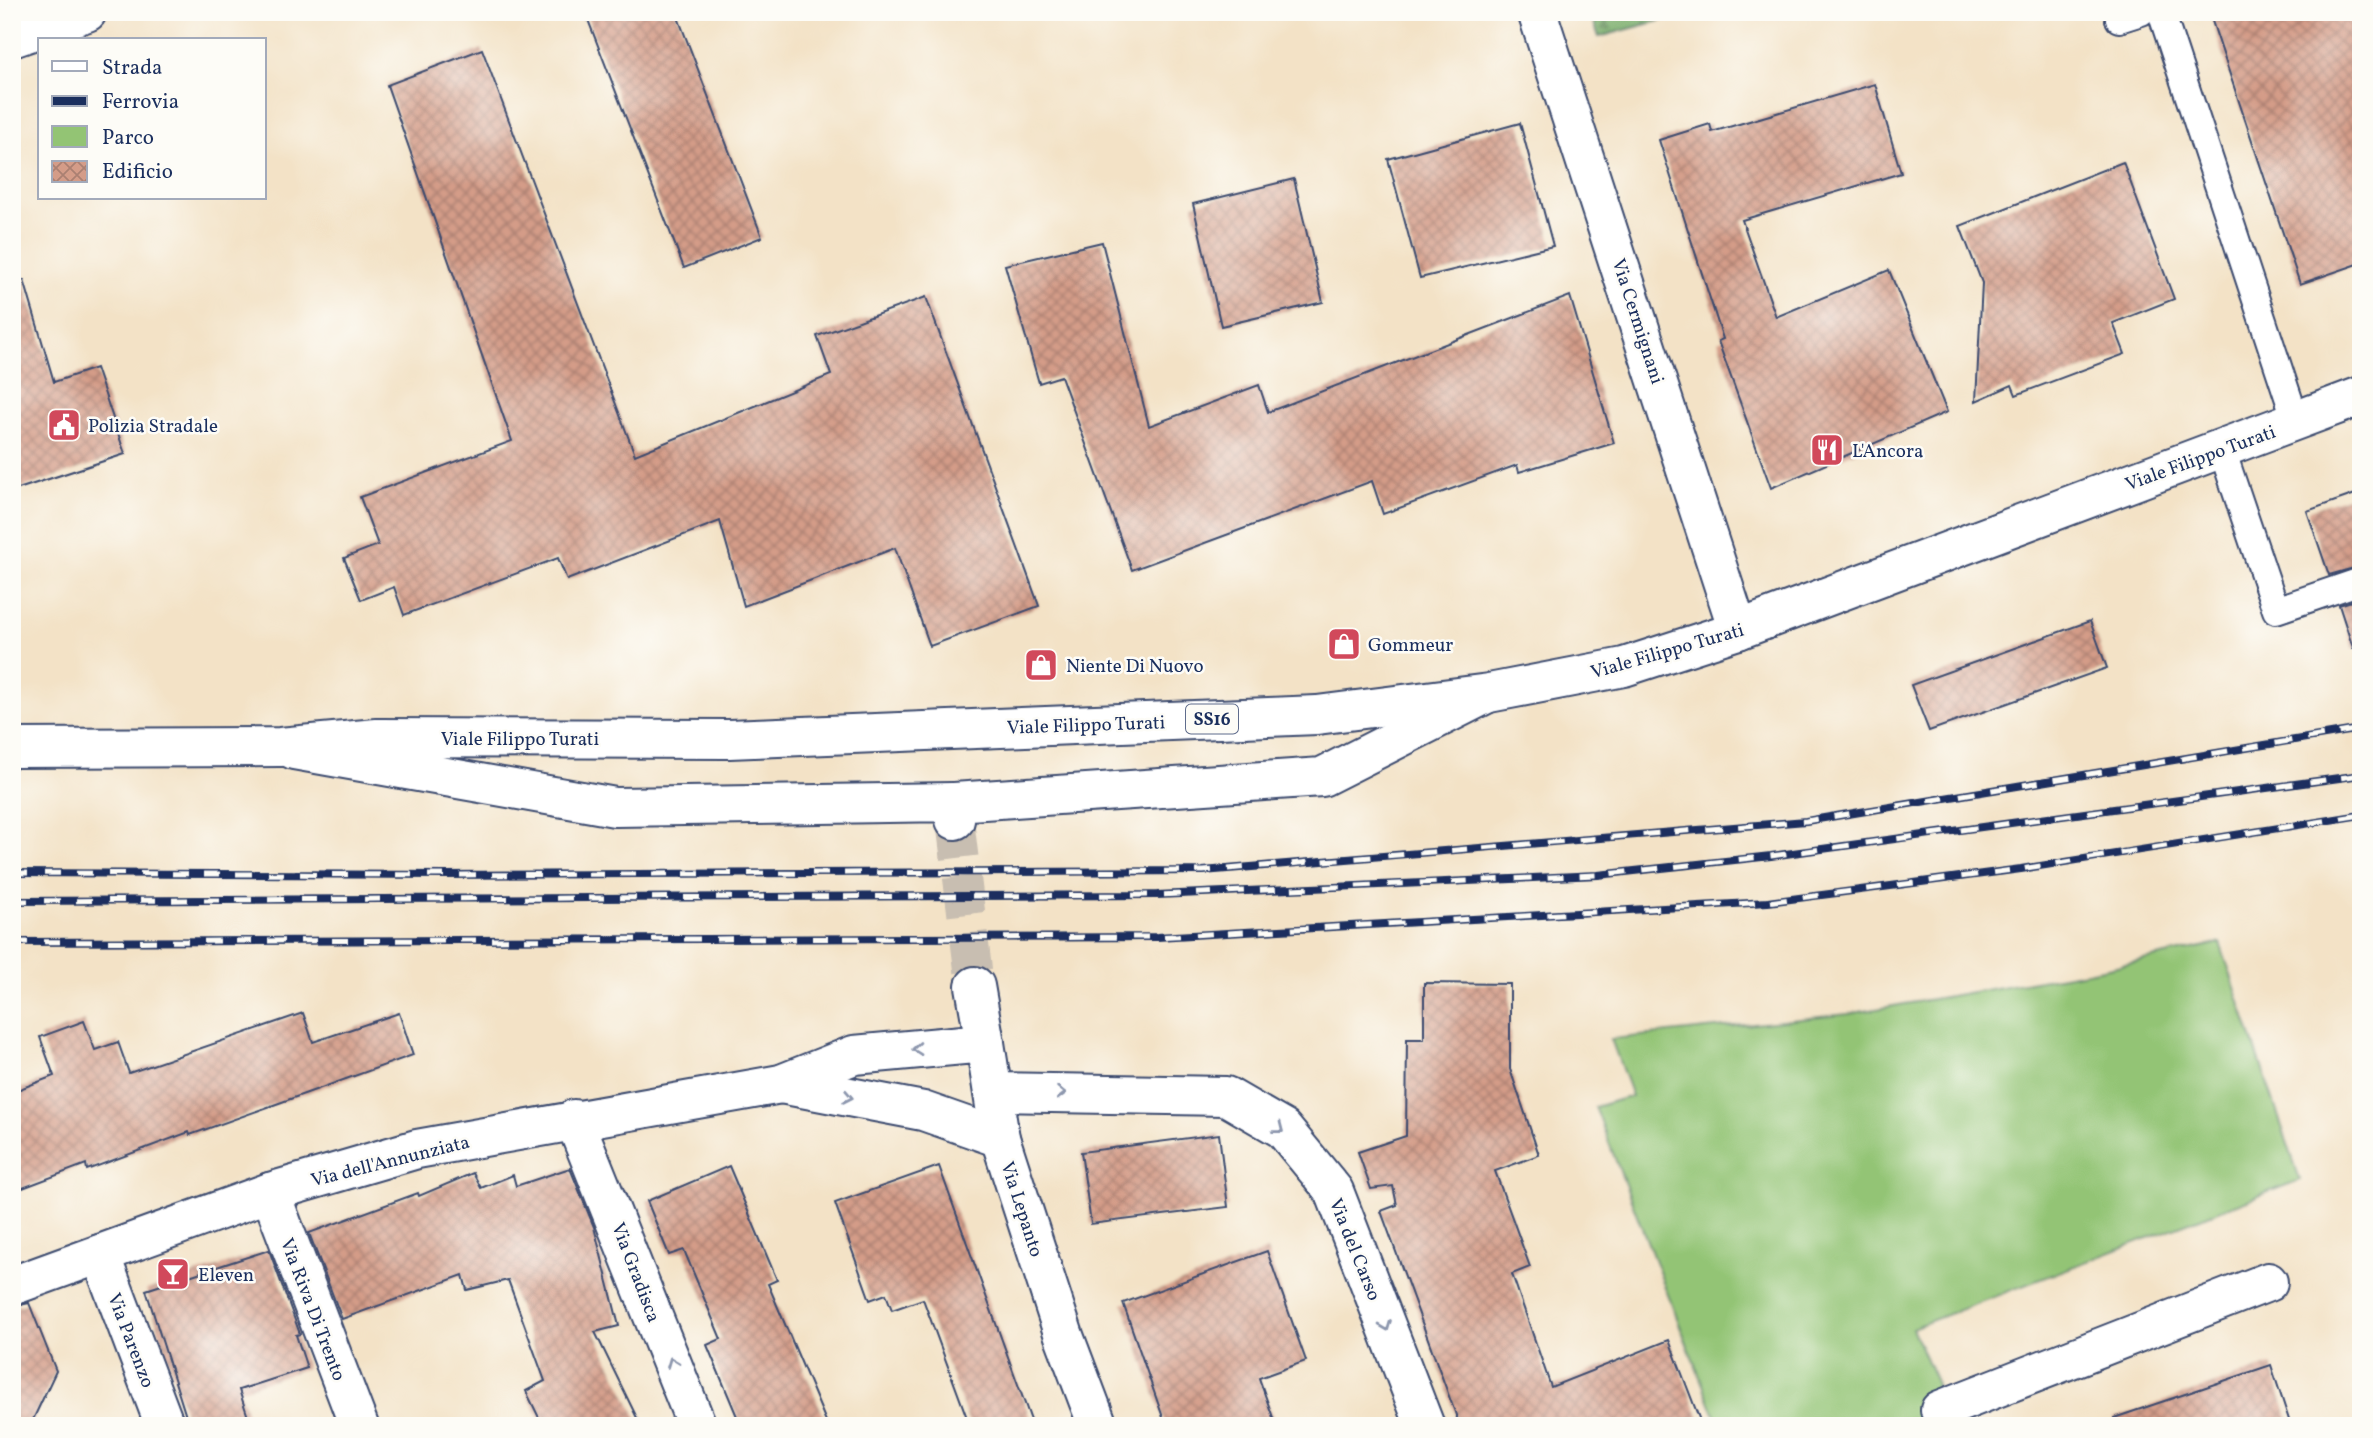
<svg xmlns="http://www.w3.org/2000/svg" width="2373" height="1438" font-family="Vollkorn,serif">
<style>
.forest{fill:url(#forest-firs);stroke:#486c62;stroke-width:2}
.park{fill:#93c474;stroke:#577a69;stroke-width:2}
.building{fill:url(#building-cross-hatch)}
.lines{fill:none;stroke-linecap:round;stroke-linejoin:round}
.minor-tunnel{stroke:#c8beb1;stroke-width:38;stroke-dasharray:38 19;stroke-linecap:butt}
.service-casing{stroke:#3b4a6e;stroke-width:30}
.minor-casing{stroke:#3b4a6e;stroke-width:42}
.tertiary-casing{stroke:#3b4a6e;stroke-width:42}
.primary-casing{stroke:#3b4a6e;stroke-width:42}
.service{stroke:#fff;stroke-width:26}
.minor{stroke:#fff;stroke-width:38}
.tertiary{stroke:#fff;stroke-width:38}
.primary{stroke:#fff;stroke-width:38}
.rail-casing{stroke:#1b2f5e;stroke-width:8}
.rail{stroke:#fdfcf7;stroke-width:5;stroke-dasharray:16;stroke-linecap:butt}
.oneway{stroke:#8d97ae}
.labels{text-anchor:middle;stroke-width:5;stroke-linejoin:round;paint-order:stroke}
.shield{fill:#fdfcf7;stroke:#5f6c8c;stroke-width:2}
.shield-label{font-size:18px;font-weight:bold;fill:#1b2f5e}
.street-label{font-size:19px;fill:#1b2f5e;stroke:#fdfcf7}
.poi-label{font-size:19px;fill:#1b2f5e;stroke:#fdfcf7;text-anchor:start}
</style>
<defs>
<pattern id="forest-firs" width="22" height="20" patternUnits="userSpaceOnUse" patternTransform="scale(1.75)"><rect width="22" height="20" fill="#76aa66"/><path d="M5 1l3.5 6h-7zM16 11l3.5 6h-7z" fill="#608b57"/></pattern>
<pattern id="building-cross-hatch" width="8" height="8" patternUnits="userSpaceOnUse" patternTransform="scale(1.75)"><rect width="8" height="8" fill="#d49c88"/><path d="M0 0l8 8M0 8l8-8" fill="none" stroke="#ab8072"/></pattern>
</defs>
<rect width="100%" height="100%" fill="#fdfcf7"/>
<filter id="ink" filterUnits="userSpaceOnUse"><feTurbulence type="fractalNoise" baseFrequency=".0143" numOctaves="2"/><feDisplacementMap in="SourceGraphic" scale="14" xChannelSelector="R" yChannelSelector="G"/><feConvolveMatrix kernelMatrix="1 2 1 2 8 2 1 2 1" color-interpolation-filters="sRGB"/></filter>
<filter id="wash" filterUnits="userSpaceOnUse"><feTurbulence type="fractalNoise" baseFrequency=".00686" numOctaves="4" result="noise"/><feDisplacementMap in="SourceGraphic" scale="28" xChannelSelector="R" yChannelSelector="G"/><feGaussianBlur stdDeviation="1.57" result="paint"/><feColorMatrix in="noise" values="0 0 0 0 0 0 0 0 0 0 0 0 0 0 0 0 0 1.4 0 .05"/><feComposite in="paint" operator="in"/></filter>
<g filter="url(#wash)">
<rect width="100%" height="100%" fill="#f3e2c6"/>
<!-- forest -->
<path class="forest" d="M1590 12H1676L1674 17 1599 37Z"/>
<!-- park -->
<path class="park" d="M2220 943 2300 1180 1912 1328 1937 1384 1916 1426H1719L1595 1107 1632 1096 1611 1039 1848 1014 2103 969Z"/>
<g id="blocks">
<!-- building -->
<g class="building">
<path d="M585 12H676L762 237 684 268Z"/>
<path d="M2209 12H2361V263L2300 284Z"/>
<path d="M482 49 635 455 831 375 817 336 926 297 1039 606 930 646 895 548 744 606 720 521 567 580 558 558 404 615 394 587 361 600 344 558 378 545 360 497 512 441 387 85Z"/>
<path d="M1875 84 1901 173 1742 220 1776 317 1889 270 1947 412 1771 488 1718 341 1723 339 1659 140 1710 124 1712 132Z"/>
<path d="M1520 123 1553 246 1420 278 1388 159Z"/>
<path d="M2123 162 2174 299 2113 323 2125 354 2016 395 2012 385 1976 401 1982 283 1960 226Z"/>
<path d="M1294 179 1323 302 1221 326 1193 204Z"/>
<path d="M1102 242 1149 426 1259 385 1268 412 1570 296 1614 443 1519 472 1517 465 1383 514 1372 481 1132 570 1061 376 1039 383 1005 265Z"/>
<path d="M24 280 54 382 96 368 125 454 12 491V282Z"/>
<path d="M2361 492V566L2329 575 2307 511Z"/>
<path d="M2361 598V647L2353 648 2339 605Z"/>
<path d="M2090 621 2107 668 1929 731 1911 685Z"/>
<path d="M1424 983 1510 984V1069L1539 1155 1495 1171 1530 1267 1512 1274 1551 1387 1669 1340 1702 1426H1460L1381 1211 1397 1205 1393 1186 1371 1189 1358 1152 1406 1136 1407 1039H1424Z"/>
<path d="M303 1013 313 1042 399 1013 413 1055 190 1135 189 1132 87 1170 86 1164 12 1192V1092L54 1076 40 1037 84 1021 95 1050 118 1042 129 1073Z"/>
<path d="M1219 1134 1228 1207 1091 1224 1081 1152Z"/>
<path d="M729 1166 777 1280 768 1284 828 1426H741L707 1345 721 1339 684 1250 669 1255 647 1201Z"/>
<path d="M939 1166 1033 1426H970L923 1299 892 1310 886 1294 870 1300 835 1203Z"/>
<path d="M570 1168 594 1227 619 1326 595 1332 641 1426H543L526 1391 545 1381 508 1280 467 1290 463 1275 342 1319 309 1233 418 1193 419 1196 473 1173 481 1188 513 1175 516 1186Z"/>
<path d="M269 1250 300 1334 296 1335 307 1368 239 1390 251 1426H189L146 1290Z"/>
<path d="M1267 1251 1306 1361 1259 1378 1276 1426H1166L1123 1303Z"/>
<path d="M29 1303 56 1371 30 1426H12V1307Z"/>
<path d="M2271 1365 2291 1426H2115L2114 1418Z"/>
</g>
</g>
</g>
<g filter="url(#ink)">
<use href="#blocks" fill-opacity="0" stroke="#3b4a6e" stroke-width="2"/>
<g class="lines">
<!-- minor-tunnel -->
<path class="minor-tunnel" d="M955 820 975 986"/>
<defs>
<g id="service">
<path d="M2161 12 2296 421"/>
<path d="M2119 19 2141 12"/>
<path d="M2221 447 2276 610 2361 581"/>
</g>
<g id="minor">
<path d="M1537 12 1738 630"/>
<path d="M12 38 87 12"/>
<path d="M294 750 615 807 954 802 955 820"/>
<path d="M954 802 1322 777 1484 695"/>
<path d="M975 986 985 1043"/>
<path d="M993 1092 1226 1096 1283 1129 1334 1191 1425 1426"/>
<path d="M574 1119 697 1426"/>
<path d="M270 1192 359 1426"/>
<path d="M100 1254 165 1426"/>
<path d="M1946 1426 1940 1410 2268 1282"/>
</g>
<g id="tertiary">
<path d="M781 1084 923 1111 1000 1138"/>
<path d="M12 1286 270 1192 417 1149 781 1084 854 1055 985 1043 1000 1138 1064 1336 1098 1426"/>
</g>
<path id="primary" d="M12 748 280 747 377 738 729 739 1317 715 1489 693 1624 667 1738 630 2361 396"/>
</defs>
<!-- service casing -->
<use href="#service" class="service-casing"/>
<!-- minor casing -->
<use href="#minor" class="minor-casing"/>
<!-- tertiary casing -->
<use href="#tertiary" class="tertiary-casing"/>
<!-- primary casing -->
<use href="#primary" class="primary-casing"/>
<!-- service -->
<use href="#service" class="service"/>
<!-- minor -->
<use href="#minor" class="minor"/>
<!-- tertiary -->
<use href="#tertiary" class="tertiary"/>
<!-- primary -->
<use href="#primary" class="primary"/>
<defs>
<g id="rail">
<path d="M12 873 445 875 1203 871 1806 821 2361 729"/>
<path d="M12 901 1157 895 1598 875 1771 856 2361 775"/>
<path d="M12 942 1157 937 1768 902 2021 869 2361 815"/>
</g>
</defs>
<!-- rail casing -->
<use href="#rail" class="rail-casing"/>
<!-- rail -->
<use href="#rail" class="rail"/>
</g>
<!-- one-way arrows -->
<defs><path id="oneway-chevron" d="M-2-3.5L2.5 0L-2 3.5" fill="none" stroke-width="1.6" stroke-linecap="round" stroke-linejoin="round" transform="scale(1.75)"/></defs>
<g class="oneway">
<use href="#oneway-chevron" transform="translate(917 1049) rotate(175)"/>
<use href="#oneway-chevron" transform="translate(1061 1093) rotate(1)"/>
<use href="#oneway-chevron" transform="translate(848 1097) rotate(11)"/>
<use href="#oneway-chevron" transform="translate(1279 1129) rotate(38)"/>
<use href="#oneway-chevron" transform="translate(1386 1326) rotate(69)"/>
<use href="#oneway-chevron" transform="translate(672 1362) rotate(-111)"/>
</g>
</g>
<!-- icons -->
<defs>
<symbol id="civic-square" viewBox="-11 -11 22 22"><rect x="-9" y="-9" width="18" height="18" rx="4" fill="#d1495b" stroke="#fdfcf7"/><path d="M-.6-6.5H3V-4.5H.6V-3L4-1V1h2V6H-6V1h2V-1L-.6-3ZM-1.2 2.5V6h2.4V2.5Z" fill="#fff"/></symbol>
<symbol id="restaurant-square" viewBox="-11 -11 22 22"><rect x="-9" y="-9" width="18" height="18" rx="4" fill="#d1495b" stroke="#fdfcf7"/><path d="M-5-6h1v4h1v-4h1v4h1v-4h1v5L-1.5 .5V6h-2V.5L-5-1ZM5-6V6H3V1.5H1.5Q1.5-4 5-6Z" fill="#fff"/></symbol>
<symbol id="shop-square" viewBox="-11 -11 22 22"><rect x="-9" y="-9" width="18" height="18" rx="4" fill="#d1495b" stroke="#fdfcf7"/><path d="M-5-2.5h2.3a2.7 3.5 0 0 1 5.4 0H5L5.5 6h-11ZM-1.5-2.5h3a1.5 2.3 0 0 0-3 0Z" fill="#fff"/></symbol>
<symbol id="bar-square" viewBox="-11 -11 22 22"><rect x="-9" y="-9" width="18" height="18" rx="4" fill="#d1495b" stroke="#fdfcf7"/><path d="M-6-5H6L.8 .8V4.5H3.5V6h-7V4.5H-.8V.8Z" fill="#fff"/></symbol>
</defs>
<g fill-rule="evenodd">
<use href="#civic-square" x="45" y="406" width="38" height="38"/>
<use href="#restaurant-square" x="1808" y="431" width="38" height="38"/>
<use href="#shop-square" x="1325" y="625" width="38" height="38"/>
<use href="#shop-square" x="1022" y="646" width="38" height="38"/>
<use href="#bar-square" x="154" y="1255" width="38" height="38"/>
</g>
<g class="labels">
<!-- shield labels -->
<rect class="shield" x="1186" y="704.5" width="52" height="29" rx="5"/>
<g class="shield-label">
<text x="1212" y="725">SS16</text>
</g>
<!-- street labels -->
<g class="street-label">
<text transform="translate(1639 321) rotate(72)" y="7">Via Cermignani</text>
<text transform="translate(2200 457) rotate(-20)" y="7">Viale Filippo Turati</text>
<text transform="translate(1667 650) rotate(-16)" y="7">Viale Filippo Turati</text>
<text transform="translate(1086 724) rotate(-2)" y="7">Viale Filippo Turati</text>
<text x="520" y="745">Viale Filippo Turati</text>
<text transform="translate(390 1160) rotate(-14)" y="7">Via dell'Annunziata</text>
<text transform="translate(1023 1209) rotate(72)" y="7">Via Lepanto</text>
<text transform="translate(1356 1249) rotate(68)" y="7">Via del Carso</text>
<text transform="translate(637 1272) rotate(69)" y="7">Via Gradisca</text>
<text transform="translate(314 1309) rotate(69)" y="7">Via Riva Di Trento</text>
<text transform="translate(132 1340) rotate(69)" y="7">Via Parenzo</text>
</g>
<!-- poi labels -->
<g class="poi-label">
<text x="88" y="432">Polizia Stradale</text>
<text x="1852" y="457">L'Ancora</text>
<text x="1368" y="651">Gommeur</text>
<text x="1066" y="672">Niente Di Nuovo</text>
<text x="198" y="1281">Eleven</text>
</g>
</g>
<!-- margin -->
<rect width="2373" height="1438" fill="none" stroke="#fdfcf7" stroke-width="42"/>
<!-- legend -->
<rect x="38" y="38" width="228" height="161" fill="#fdfcf7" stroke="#a3aaba" stroke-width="2"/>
<rect x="52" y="61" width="35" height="10" fill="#ffffff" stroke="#a3aaba" stroke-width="2"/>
<text x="102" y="74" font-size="21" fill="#1b2f5e">Strada</text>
<rect x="52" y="96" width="35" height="10" fill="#1b2f5e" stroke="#a3aaba" stroke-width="2"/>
<text x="102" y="108" font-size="21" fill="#1b2f5e">Ferrovia</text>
<rect x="52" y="126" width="35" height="21" fill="#93c474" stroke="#a3aaba" stroke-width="2"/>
<text x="102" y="144" font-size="21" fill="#1b2f5e">Parco</text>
<rect x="52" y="161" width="35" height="21" fill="url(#building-cross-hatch)" stroke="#a3aaba" stroke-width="2"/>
<text x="102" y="178" font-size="21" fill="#1b2f5e">Edificio</text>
</svg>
